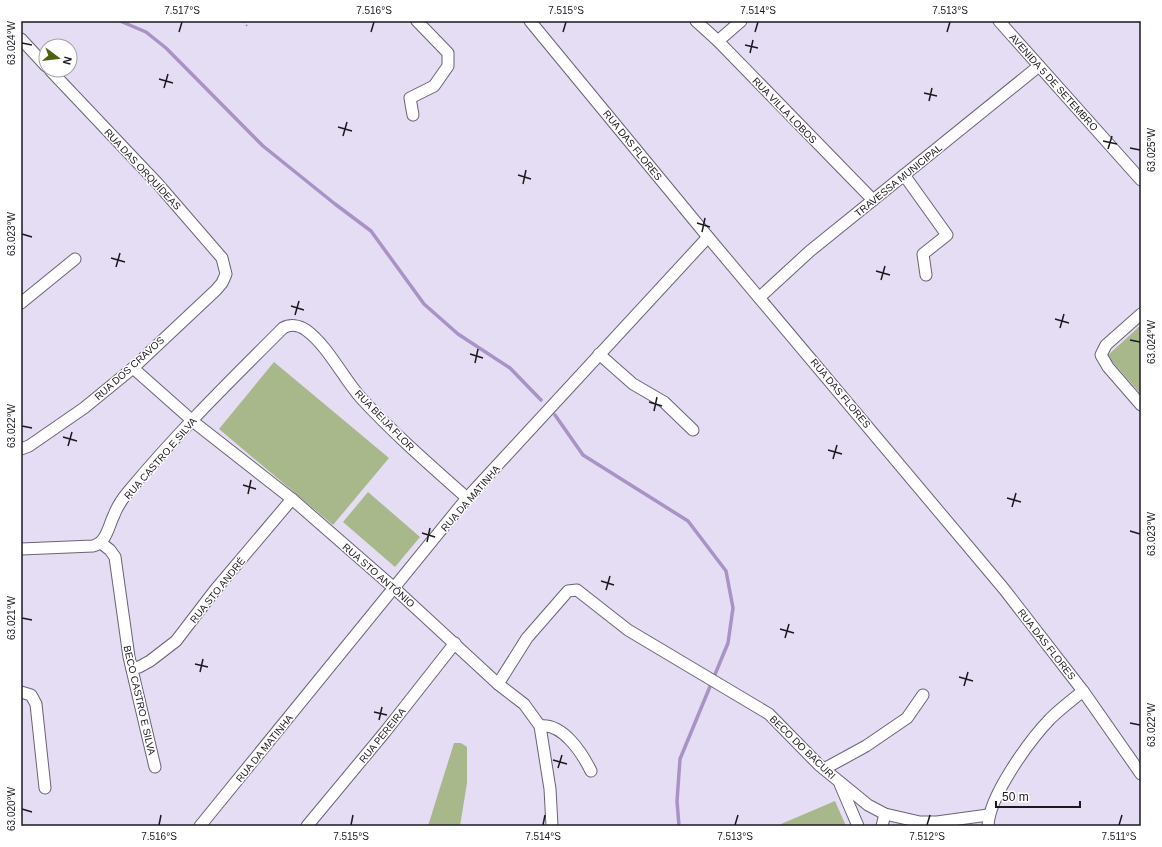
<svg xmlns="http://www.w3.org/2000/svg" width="1162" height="847" font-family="Helvetica,sans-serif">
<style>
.green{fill:#a8b88b}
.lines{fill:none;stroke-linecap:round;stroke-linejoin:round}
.stream{stroke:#a892c6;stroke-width:3.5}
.minor-casing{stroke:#6a6376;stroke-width:13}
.path{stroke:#958fa0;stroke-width:2;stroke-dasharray:2 3;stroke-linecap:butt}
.minor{stroke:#fff;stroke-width:11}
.ticks{fill:none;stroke:#1b1820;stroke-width:1.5}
.labels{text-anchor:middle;stroke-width:3;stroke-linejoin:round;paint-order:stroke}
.street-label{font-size:10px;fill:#1b1820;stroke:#fff}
.neatline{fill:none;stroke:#1b1820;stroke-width:1.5}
.ticks-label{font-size:10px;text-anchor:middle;fill:#1b1820}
</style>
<rect width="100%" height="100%" fill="#e5ddf3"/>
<!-- green -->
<g class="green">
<path d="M1141 325V394L1107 356Z"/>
<path d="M274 362 389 458 333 525 219 429Z"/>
<path d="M368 492 420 537 395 567 343 522Z"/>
<path d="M454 743H461L467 747V783L460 826H428Z"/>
<path d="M835 801 846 826H782L781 824Z"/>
</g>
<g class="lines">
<!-- stream -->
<g class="stream">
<path d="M120 21 146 32 166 48 263 146 335 204 371 231 424 304 458 334 510 368 541 400"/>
<path d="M555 415 583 455 688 521 726 571 733 608 728 643 680 759 677 801 679 826"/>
</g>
<defs>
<g id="minor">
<path d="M530 21 708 237 1004 589 1083 691 1141 774"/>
<path d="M696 21 718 41 873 200"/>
<path d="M999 21 1141 180"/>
<path d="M21 39 46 66"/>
<path d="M718 41 741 21"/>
<path d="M413 115 410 98 434 86 448 66V53L417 21"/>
<path d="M904 175 947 235 923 254 926 275"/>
<path d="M760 297 810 251 1039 66"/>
<path d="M21 303 75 259"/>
<path d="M1141 314 1106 345 1101 355 1108 367 1141 405"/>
<path d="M599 354 633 384 664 402 693 430"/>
<path d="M133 368 195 423 292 499 394 588 498 684 524 704 540 726 550 789 552 826"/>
<path d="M21 449 29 446 84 408 133 368 216 290 222 283 226 274 222 258 158 184 50 70"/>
<path d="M101 543 110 550 115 557 129 657 155 767"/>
<path d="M21 549 93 546C107 542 108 527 114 515 117 507 123 498 128 492 176 434 230 381 283 328 290 324 299 325 306 330 328 346 343 378 361 398 394 434 431 466 467 498"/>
<path d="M132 668 139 667 150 661 176 641 215 590 292 499"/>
<path d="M498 684 527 638 568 591 577 590 628 630 769 714 819 765 868 805 885 814 920 822H937L988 815"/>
<path d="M21 692 31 695 36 704 45 788"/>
<path d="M540 726C563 723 582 753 591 771"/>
<path d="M824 769 866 746 907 718 923 695"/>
<path d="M840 784 858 826"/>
<path d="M200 826 467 498 708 237"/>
<path d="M307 826 385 732 455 643"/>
<path d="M882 826 885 814"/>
<path d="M988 826C989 796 1029 741 1050 719 1060 709 1072 700 1083 691"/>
</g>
</defs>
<!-- minor casing -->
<use href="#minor" class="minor-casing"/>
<!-- path -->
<path class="path" d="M243 21 247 26"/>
<!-- minor -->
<use href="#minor" class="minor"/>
</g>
<!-- ticks -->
<path class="ticks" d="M179 32 182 22M371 32 374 22M563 32 566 22M755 32 758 22M947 32 950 22M22 43 32 45M745 45 758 48M750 53 753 40M159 79 173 83M164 88 168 74M924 93 937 96M929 101 932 88M338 127 352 131M343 136 347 122M1103 141 1117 144M1130 148 1140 150M1108 149 1112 136M518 175 531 179M523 184 526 170M697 223 710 227M702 232 705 218M22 234 32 237M111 258 125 262M116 267 120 253M876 271 890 275M881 280 885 266M291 306 304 310M295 315 299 301M1055 319 1069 323M1060 328 1064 314M1130 340 1140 342M470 354 483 358M475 363 478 349M649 402 662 406M654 411 657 397M22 426 32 428M63 437 77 441M68 446 72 432M828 450 842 454M833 459 837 445M243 485 256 489M248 494 251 480M1007 498 1021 502M1012 507 1016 493M1130 531 1140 534M422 533 435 537M427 542 430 528M601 581 614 585M606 590 610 576M22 618 32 620M780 629 794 633M785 638 789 624M195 664 208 667M200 672 203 659M959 677 973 681M964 686 968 672M374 712 387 715M379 720 382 707M1130 723 1140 725M553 760 567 764M558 768 562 755M22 809 32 812M159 825 161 815M351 825 353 815M543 825 545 815M735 825 738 815M927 825 930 815M1119 825 1122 815"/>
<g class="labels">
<!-- street labels -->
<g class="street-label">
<text transform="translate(1054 82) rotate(48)" y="4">AVENIDA 5 DE SETEMBRO</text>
<text transform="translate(785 110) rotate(46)" y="4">RUA VILLA LOBOS</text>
<text transform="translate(633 145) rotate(51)" y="4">RUA DAS FLORES</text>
<text transform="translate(143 169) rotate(47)" y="4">RUA DAS ORQUÍDEAS</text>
<text transform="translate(898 180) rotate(-39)" y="4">TRAVESSA MUNICIPAL</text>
<text transform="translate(129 368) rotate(-42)" y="4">RUA DOS CRAVOS</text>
<text transform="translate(841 393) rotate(50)" y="4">RUA DAS FLORES</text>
<text transform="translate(385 420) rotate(46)" y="4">RUA BEIJA FLOR</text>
<text transform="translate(160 458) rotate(-49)" y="4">RUA CASTRO E SILVA</text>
<text transform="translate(470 498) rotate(-49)" y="4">RUA DA MATINHA</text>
<text transform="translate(379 575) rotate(41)" y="4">RUA STO ANTÔNIO</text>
<text transform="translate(217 590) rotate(-51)" y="4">RUA STO ANDRÉ</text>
<text transform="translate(1047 644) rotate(52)" y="4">RUA DAS FLORES</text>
<text transform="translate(140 700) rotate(77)" y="4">BECO CASTRO E SILVA</text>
<text transform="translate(382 735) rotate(-51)" y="4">RUA PEREIRA</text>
<text transform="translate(803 747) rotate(44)" y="4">BECO DO BACURI</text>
<text transform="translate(264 748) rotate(-51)" y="4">RUA DA MATINHA</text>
</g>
</g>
<!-- border -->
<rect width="1162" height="847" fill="none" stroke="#ffffff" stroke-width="44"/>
<!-- north arrow -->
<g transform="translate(58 58) rotate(105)"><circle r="19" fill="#ffffff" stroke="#a4a3a6"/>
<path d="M0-3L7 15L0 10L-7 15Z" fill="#4c620d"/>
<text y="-6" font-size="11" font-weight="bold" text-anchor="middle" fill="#1b1820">N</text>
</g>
<!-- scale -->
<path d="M996 801v6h84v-6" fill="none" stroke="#1b1820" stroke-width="2"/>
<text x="1002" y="801" font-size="12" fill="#1b1820" stroke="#ffffff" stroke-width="3" paint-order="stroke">50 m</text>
<rect x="22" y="22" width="1118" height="803" class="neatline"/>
<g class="ticks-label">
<text x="182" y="14">7.517°S</text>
<text x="374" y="14">7.516°S</text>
<text x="566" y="14">7.515°S</text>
<text x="758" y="14">7.514°S</text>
<text x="950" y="14">7.513°S</text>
<text transform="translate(11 43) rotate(-90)" y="4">63.024°W</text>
<text transform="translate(1151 150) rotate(-90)" y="4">63.025°W</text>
<text transform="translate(11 234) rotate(-90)" y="4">63.023°W</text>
<text transform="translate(1151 342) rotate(-90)" y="4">63.024°W</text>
<text transform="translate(11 426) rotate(-90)" y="4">63.022°W</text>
<text transform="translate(1151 534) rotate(-90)" y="4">63.023°W</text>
<text transform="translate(11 618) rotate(-90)" y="4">63.021°W</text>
<text transform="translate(1151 725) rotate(-90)" y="4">63.022°W</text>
<text transform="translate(11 809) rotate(-90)" y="4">63.020°W</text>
<text x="159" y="840">7.516°S</text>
<text x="351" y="840">7.515°S</text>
<text x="543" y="840">7.514°S</text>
<text x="735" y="840">7.513°S</text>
<text x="927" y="840">7.512°S</text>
<text x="1119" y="840">7.511°S</text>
</g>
</svg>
